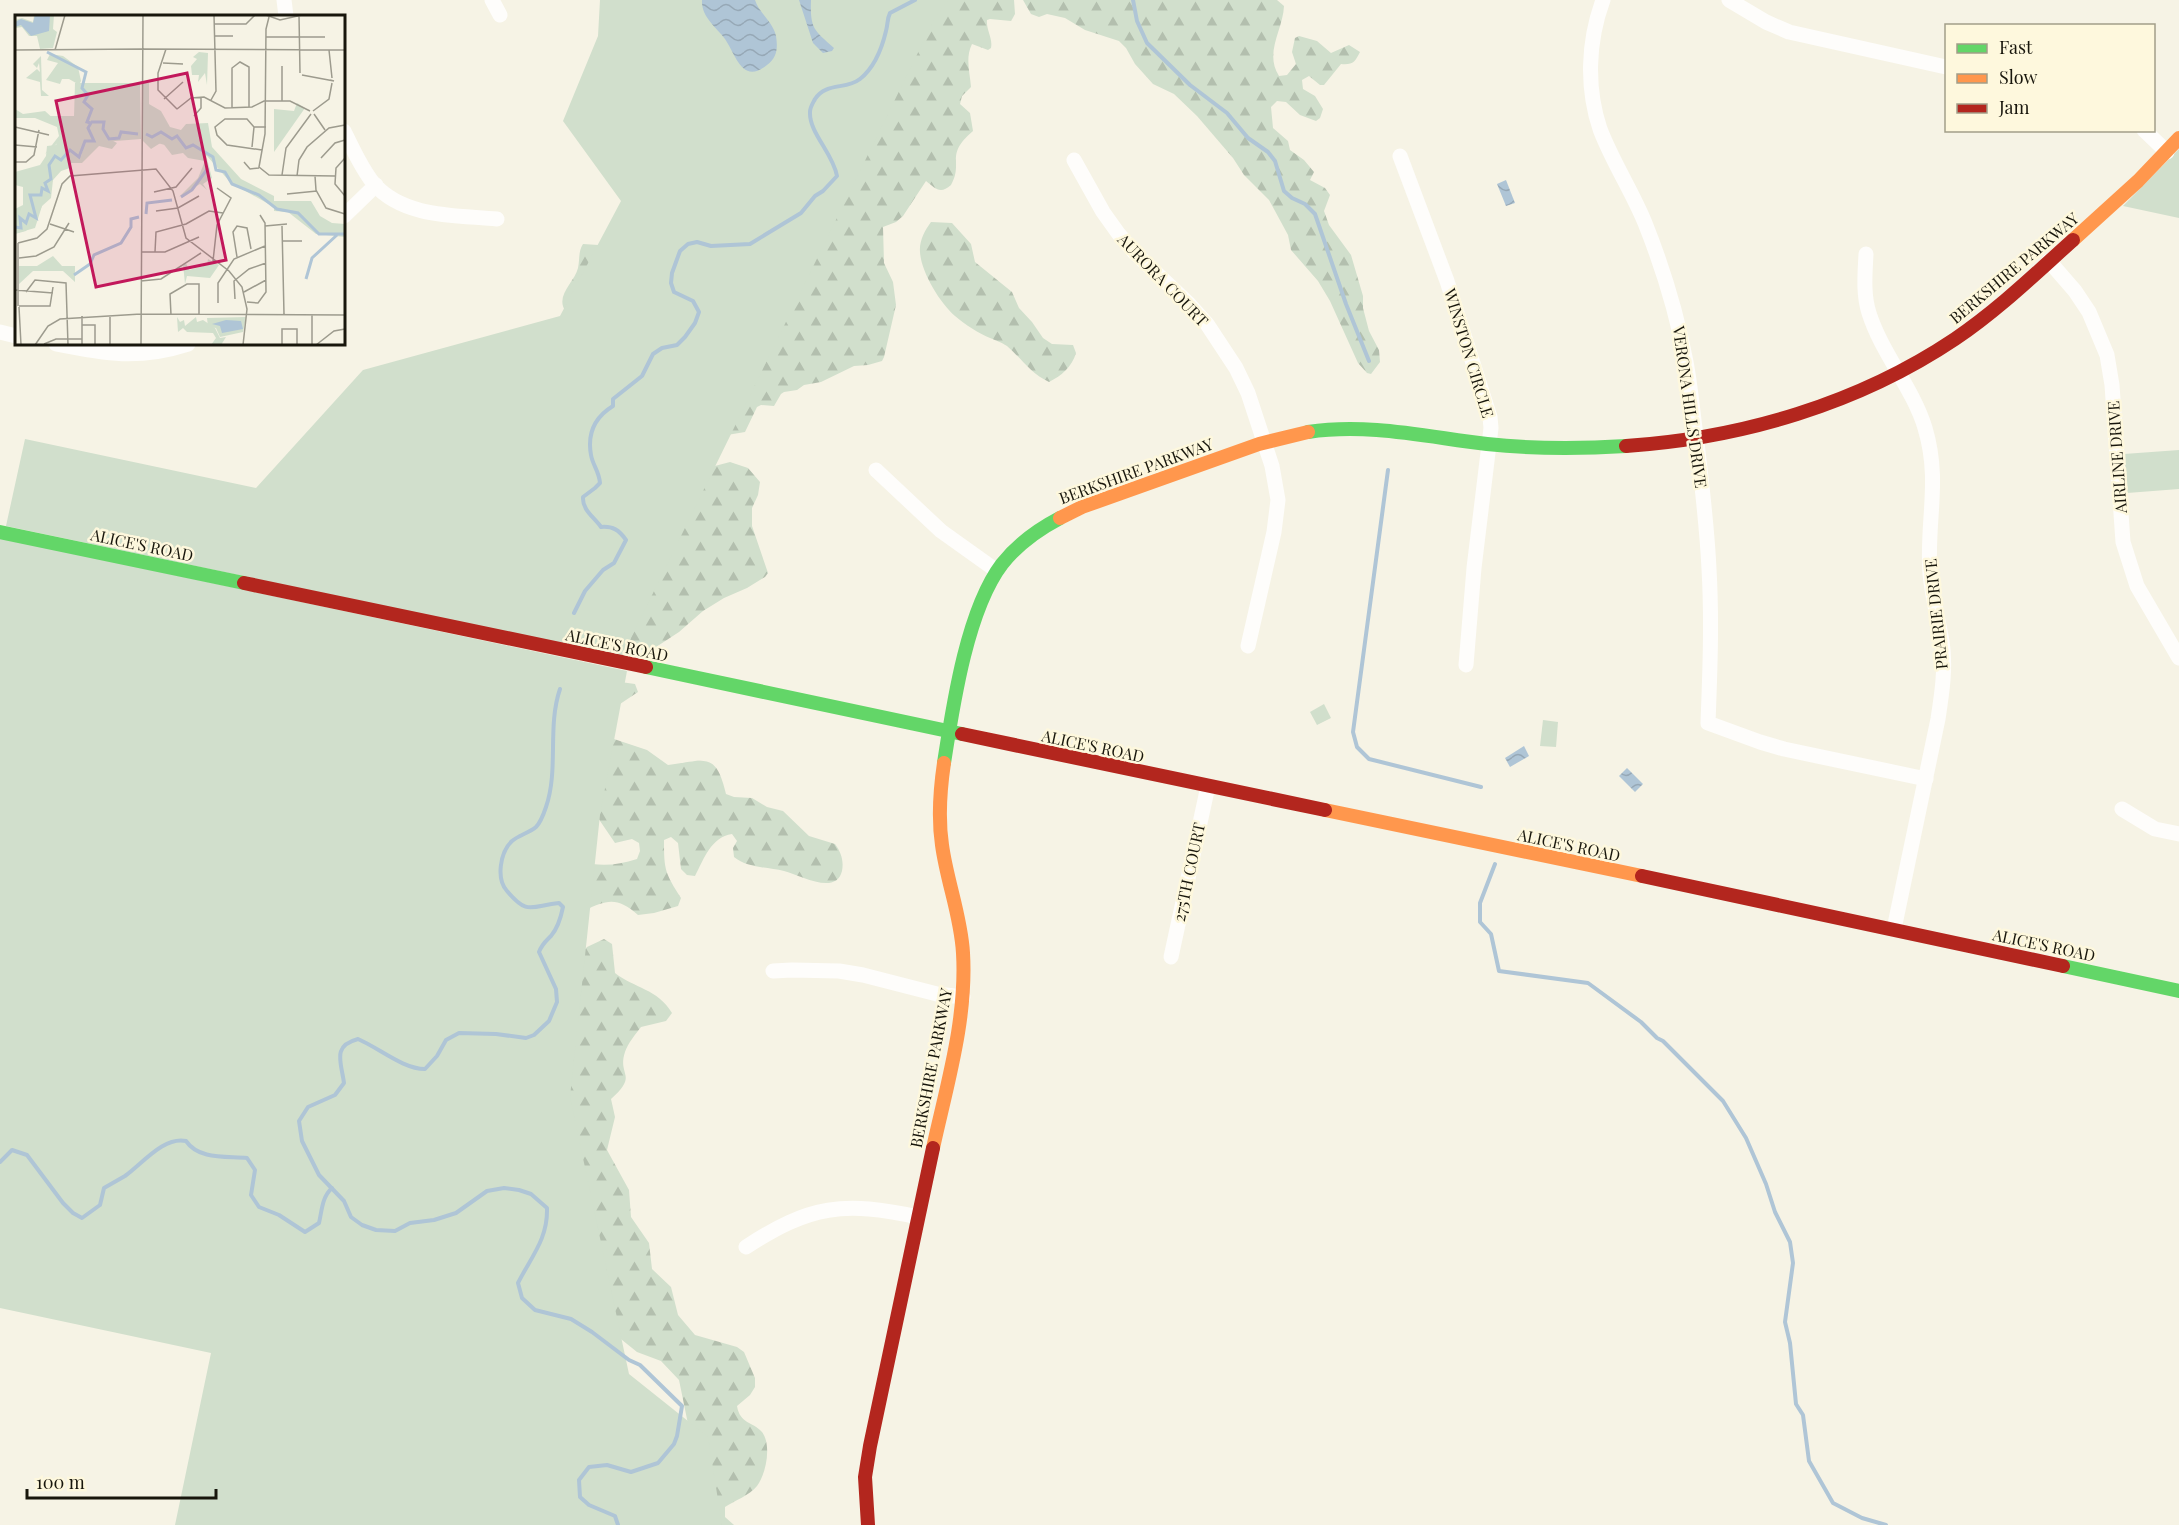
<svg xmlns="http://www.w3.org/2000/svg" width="2179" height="1525" font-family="'Playfair Display',serif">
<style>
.forest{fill:url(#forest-firs)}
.park{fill:#d1dfcc}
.water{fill:url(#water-waves)}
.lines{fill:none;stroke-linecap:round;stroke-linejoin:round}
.stream{stroke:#afc5d6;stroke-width:4}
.street{stroke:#fefdfb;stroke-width:15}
.fast{stroke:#63d668;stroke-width:14}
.slow{stroke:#ff974d;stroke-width:14}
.jam{stroke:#b3261e;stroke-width:14}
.labels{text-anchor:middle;stroke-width:5;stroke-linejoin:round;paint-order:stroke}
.street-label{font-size:16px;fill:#18160c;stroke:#fef8dd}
.inset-river{fill:none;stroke:#afc5d6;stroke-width:3}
.inset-road{fill:none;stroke:#9d9b8e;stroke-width:1.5}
.view{fill:#c2185b;fill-opacity:0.15;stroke:#c2185b;stroke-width:3}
.inset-edge{fill:none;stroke:#18160c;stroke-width:3}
</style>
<defs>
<pattern id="forest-firs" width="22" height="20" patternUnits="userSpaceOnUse" patternTransform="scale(1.5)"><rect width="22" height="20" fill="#d1dfcc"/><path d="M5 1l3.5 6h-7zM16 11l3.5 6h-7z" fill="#b3bfae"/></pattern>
<pattern id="water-waves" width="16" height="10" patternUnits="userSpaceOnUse" patternTransform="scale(1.5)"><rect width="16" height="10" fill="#afc5d6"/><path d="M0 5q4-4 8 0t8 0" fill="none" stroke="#96a8b6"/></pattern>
</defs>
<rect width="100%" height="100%" fill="#f6f3e5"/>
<!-- forest -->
<g class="forest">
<path d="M933 0H1014L1015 14 1011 21 990 19 987 20C986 30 993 38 991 48L988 50 972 44C965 58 970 73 971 87L962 96 960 104 970 113 973 131C944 156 964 161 951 185 940 195 935 188 926 181L903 216 896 222 883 227 884 263 893 282 896 305 884 357 882 361 868 365 854 366 821 382 804 385 797 390 784 392 781 394 774 406 761 405 757 407 745 432 721 436 711 467 730 462 748 468 760 482 758 495 752 508V526L768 573 765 577 747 588 724 598 703 611 679 632 653 649 644 650 627 648 588 608Z"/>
<path d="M1023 0H1277L1284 6C1283 30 1264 53 1279 76L1287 75 1296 64 1292 52 1295 38 1299 36 1317 41 1331 53 1349 45 1360 52C1355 62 1353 65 1341 64L1324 85H1320L1309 76 1302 80 1303 89 1315 96 1323 109 1320 118 1316 121 1300 115 1286 102 1277 101 1271 107 1273 128 1288 141 1290 150 1304 160 1314 172 1310 180 1325 188 1330 195 1324 211 1329 225 1351 255 1363 296V308L1369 331 1379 350 1380 362 1371 374 1367 373 1358 363 1330 301 1318 281 1291 250 1288 235 1269 200 1244 175 1233 158 1197 116 1174 94 1153 84 1135 64 1126 48 1119 41 1085 30 1065 18 1047 14 1039 17 1031 14Z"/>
<path d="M931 222 952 223 971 244 975 262 1012 292 1019 308 1032 322 1043 338 1052 344 1073 345 1076 353C1072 367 1061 376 1049 382 1031 374 1021 358 1007 346 1001 342 997 341 990 338 980 334 964 324 955 316 940 303 921 272 920 252 919 241 925 230 931 222Z"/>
<path d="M583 244 614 246 566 312C554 296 575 282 578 268 580 259 578 252 583 244Z"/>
<path d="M599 679 635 684 638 692 617 706 610 730 614 739 647 750 668 765C705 760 716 751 726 794L734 797 752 798 767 807 783 811 809 836 835 844C841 852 844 861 842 871 836 896 800 875 784 871 768 867 747 868 734 857L733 848 737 841 732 834C711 837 704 859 695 876L687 875 681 869 678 843 671 837 664 840C664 870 665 873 681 898L678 906 654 913 638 915C618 897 607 899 584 911L592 864C608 866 621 864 637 859L640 851 639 843 632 839 615 843 596 815Z"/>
<path d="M604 939 612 944 615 973C634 988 658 989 672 1013L666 1021 641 1027C635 1035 628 1043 625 1052 617 1076 639 1074 611 1099L615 1117 607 1150 629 1190 631 1217 649 1243 652 1269 671 1287 678 1315 695 1335 737 1347 744 1352 755 1378V1387L750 1395 737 1406C740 1424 752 1421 762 1432 772 1445 766 1474 757 1486 750 1495 734 1501 725 1507V1517L734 1525H626L688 1424 679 1380 661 1361 637 1352 596 1319 316 1141 565 973 587 947Z"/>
</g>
<!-- park -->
<g class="park">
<path d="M600 0H948L934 20 631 638 626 657 6 526 25 439 256 488 363 370 560 316 621 201 563 121 598 36Z"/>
<path d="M2179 149V218L2123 206Z"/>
<path d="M2179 450V489L2127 493 2124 454Z"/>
<path d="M0 538 627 671 600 815 570 1097 629 1374 708 1437 722 1525H175L211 1353 0 1308Z"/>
<path d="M1324 704 1331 718 1317 725 1310 712Z"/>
<path d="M1543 720 1558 722 1556 747 1540 746Z"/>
</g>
<!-- water -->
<g class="water">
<path d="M702 0H755C759 13 773 22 776 36 778 48 777 58 767 65 742 85 736 55 725 39 716 27 701 17 702 0Z"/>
<path d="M799 0H811C810 29 814 30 834 48L832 51 823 53 813 43Z"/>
<path d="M1506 180 1515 203 1506 206 1497 184Z"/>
<path d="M1524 746 1529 756 1510 767 1505 758Z"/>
<path d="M1627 768 1643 784 1635 792 1619 776Z"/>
</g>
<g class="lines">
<!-- stream -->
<g class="stream">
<path d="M1133 0 1137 21 1147 43 1190 85 1227 113 1248 138 1268 152 1275 161 1284 191 1292 198 1305 204 1315 214 1346 304 1369 361"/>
<path d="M1388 470 1353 732 1357 747 1369 759 1481 787"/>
<path d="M574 613 585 591 603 570 614 563 626 540C619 530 613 526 601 527 594 517 582 510 583 497L595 488 600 483C599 471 593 466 591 455 587 433 595 417 613 406V399L642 376 653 354 662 348 677 345 685 337 695 323 699 312 693 301 674 292 671 283 672 273 680 251 688 244 697 242 711 246 750 244 801 213 815 196 823 191 837 176C833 153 809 133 810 112 810 107 813 103 815 99 826 82 846 90 860 79 875 67 882 48 886 31 888 24 887 19 890 13L915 0"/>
<path d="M560 689C547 727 559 769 546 807 544 813 540 823 536 827 529 833 519 835 512 841 500 852 496 879 507 891 528 916 531 906 559 903L563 907C561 917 557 929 551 936 545 942 542 944 539 952L556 989 557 1002 549 1021 534 1035 526 1038 496 1034 459 1033 446 1040 437 1056 425 1069C403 1069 379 1048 358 1039 332 1046 341 1061 344 1083L335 1095 308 1107 299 1121 302 1141 319 1175 344 1201 351 1217 362 1225 376 1230 395 1231 410 1223 434 1220 456 1213 487 1191 504 1188 519 1190 531 1194 547 1208C548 1239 531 1257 518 1283L522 1298 535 1310 571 1319 592 1332 629 1360 640 1365 682 1406 677 1436 674 1444 658 1463 631 1472 607 1465 589 1467 579 1480 580 1497 589 1505 615 1516 618 1525"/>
<path d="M1495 864 1480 903V922L1491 934 1499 971 1588 983 1641 1022 1657 1038 1663 1041 1723 1101 1746 1138 1766 1184 1775 1212 1790 1242 1793 1263 1785 1322 1790 1343 1796 1404 1803 1415 1809 1461 1833 1503 1862 1518 1886 1525"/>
<path d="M0 1162 12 1150 27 1155 63 1203 73 1213 82 1218 100 1205 104 1188C111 1184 118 1180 125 1176 142 1164 164 1136 186 1141 199 1160 226 1156 247 1158L255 1170 251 1195 259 1207 279 1215 305 1232 319 1223C322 1210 322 1197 332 1188"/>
</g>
<!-- street -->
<g class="street">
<path d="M284 0 286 16"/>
<path d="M492 0 500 15"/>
<path d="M1603 0C1588 41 1586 87 1600 129 1612 161 1632 191 1645 223 1663 268 1677 314 1686 362 1691 388 1693 416 1697 443 1702 485 1707 526 1709 569 1712 620 1710 671 1708 723L1760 742 1784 749 1926 779"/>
<path d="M1729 0 1766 22 1789 32 1946 67"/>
<path d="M2144 130 2167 152"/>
<path d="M344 131C353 149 361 168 374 184 404 218 456 215 497 219"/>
<path d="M1400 156 1447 281 1490 417 1491 428 1474 568 1466 665"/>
<path d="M1074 160 1103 212 1118 233 1134 252 1189 304 1207 324 1236 368 1248 393 1272 466 1278 500 1274 532 1248 646"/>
<path d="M344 216 376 185"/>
<path d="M1866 254C1865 274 1863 294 1869 313 1882 354 1913 388 1925 428 1941 481 1926 522 1930 574 1932 596 1938 619 1942 641 1946 667 1942 693 1938 719L1894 929"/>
<path d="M2049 261 2075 291 2089 312 2107 355 2112 385 2123 542 2137 586 2179 658"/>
<path d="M0 332 16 336"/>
<path d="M56 344C106 354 138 360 188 344"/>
<path d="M876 470 941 531 997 571"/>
<path d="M2122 809 2155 829 2179 834"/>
<path d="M1171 957 1208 786"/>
<path d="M773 971 792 970 839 971 863 975 937 994 963 997"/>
<path d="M746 1247C810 1205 844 1201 918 1217"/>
</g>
<!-- fast -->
<g class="fast">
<path d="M1308 432C1369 423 1427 437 1487 444 1533 449 1579 449 1626 446"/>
<path d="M0 532 244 583"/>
<path d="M646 667 962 734"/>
<path d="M944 763C953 705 967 610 1002 564 1017 545 1039 529 1060 518"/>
<path d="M2063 966 2179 991"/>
</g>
<!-- slow -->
<g class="slow">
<path d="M2073 240 2138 181 2179 138"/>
<path d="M1060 518 1082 507 1259 444 1308 432"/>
<path d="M1325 810 1642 876"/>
<path d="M933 1148C947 1084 967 1019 963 953 961 916 947 882 942 845 938 818 940 790 944 763"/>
</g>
<!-- jam -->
<g class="jam">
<path d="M1626 446C1742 438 1858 404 1955 339 1998 310 2035 274 2073 240"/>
<path d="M244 583 646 667"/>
<path d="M962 734 1325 810"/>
<path d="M1642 876 2063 966"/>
<path d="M868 1525 865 1477 870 1446 933 1148"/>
</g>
</g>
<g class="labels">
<!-- street labels -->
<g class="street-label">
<text transform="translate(2014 268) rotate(-40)" y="6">BERKSHIRE PARKWAY</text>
<text transform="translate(1163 280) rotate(46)" y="6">AURORA COURT</text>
<text transform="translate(1469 353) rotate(73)" y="6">WINSTON CIRCLE</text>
<text transform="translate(1690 407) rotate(82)" y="6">VERONA HILLS DRIVE</text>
<text transform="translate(2117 457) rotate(-94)" y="6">AIRLINE DRIVE</text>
<text transform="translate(1136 471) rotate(-20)" y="6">BERKSHIRE PARKWAY</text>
<text transform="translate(142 545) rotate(12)" y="6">ALICE'S ROAD</text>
<text transform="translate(1936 614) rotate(-96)" y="6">PRAIRIE DRIVE</text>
<text transform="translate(617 645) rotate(12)" y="6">ALICE'S ROAD</text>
<text transform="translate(1093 746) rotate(12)" y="6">ALICE'S ROAD</text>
<text transform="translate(1569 845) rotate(12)" y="6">ALICE'S ROAD</text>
<text transform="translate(1189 872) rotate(-78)" y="6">275TH COURT</text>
<text transform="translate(2044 945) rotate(12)" y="6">ALICE'S ROAD</text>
<text transform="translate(931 1068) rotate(-79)" y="6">BERKSHIRE PARKWAY</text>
</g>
</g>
<!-- overview -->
<g transform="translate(15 15)">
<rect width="330" height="330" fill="#f6f3e5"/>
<path d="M184 37 193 38 192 70 190 58 183 67 184 60H177L176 51 182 44 178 42ZM35 39 48 41 63 52 66 66 60 78 61 68 54 64H47L45 69 31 65 43 48 32 45ZM26 41 27 75 34 81H26L25 67 11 63 22 54 25 57 24 48 22 53 18 49ZM0 94 8 99 30 96 54 118 30 139 44 121 42 112 20 103H0ZM79 106 86 108 89 121 102 128 97 134 84 131 67 148H55V153L46 156 38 165 36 183 27 191 20 213 2 218 1 214 7 213 6 204 12 209 15 201 19 204 22 203 16 180 24 182 28 179V173L33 176 34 171 31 167H35L37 163 34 149 35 165 29 167 33 174 27 172 25 180 18 176 14 181 21 203 10 189 13 179 29 162 33 146 41 136 70 111 78 125 69 127 64 140 55 134 46 143 40 140 36 145 42 142 47 145 55 136 59 142 66 141 70 127 79 126 74 112ZM128 121 191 140 197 163 188 169 192 175 185 169 164 182 183 163 190 146 173 143 168 138 157 140 147 127 136 134 128 126ZM162 302 165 307 169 305 170 311 181 302 182 307 188 305 200 313 205 323 211 322 206 330H196L201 323 198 318 172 317 168 313 163 317Z" fill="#d1dfcc"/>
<path d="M19 0H39L38 14 42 17 38 33 25 34 22 21H14L7 12 0 13V5L7 3 18 7ZM60 68H125L126 124 88 127 65 137 61 145 40 160 24 198 11 216 0 219V194L8 190V172L0 170V157L25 150 31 141 32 131 41 130 48 117 38 106 19 101H59ZM127 68H134V89L146 96 155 112 166 115 171 109 193 108 197 132 226 164 259 181V186H296L305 201 317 208 330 209V222L301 219 273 197 259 196V192L216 168 192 141 127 124ZM282 88 290 93 259 137V94L279 96ZM38 241 47 251H60V267L48 256H18L4 269V251H22ZM193 244 204 250 195 263 172 261 170 269 168 249 171 248 174 255 192 250ZM231 302 228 317 205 322 201 313 193 312 192 303Z" fill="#d1dfcc"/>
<path d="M20 0H35L34 16 16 21 6 10 0 12V7L6 4 18 8ZM211 305 226 306 228 314 207 318 205 311 197 309Z" fill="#afc5d6"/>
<path class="inset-river" d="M32 37 71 57 67 73 73 80 69 87 77 94 72 107 76 108M76 107H89L88 114 94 124 104 123 106 117 123 119M131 119 137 122 146 117 157 124 162 121 171 133 178 130 198 142 201 155 210 157 217 169 244 180 262 194 283 198 304 219H330M166 182 177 175 193 153M131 199 132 188 157 185M0 212 6 213 5 203 11 208 14 199 21 203 15 180H26L27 173 33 176 30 168 36 164 34 150 40 141 46 145 55 135 64 142 70 126H79L73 113 76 108M59 260 75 249 79 240 106 228 116 212V204L124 202M291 264 297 243 322 220"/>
<path class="inset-road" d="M251 0 265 5 287 0M284 0 285 58M254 2 251 14 250 119 244 152 254 160 320 161M199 9H231L240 0M199 21H218M251 22H310M127 34 330 35M151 34 143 58V75L162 94M0 35 127 34M40 35 50 0M314 35 317 63M148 48 168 49M287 60 319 66 315 65M149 84 168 67M196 85 201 76 199 0M267 86V51M217 93V53L225 47 234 52V93M162 94 176 83 189 82 210 93 237 92 249 86H275L295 96M298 96 314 84 317 68M299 99 310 115M179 101 186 93V82M0 112 34 120M0 130 22 132M237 132 239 112M247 135 212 130 202 120 200 112 210 104H232L239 112H251M306 143 320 128 330 125M330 143 321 153 320 169 330 181M0 147H11L19 140 24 115M229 147 235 154 244 153M267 160 271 133 296 99M282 161 284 145 292 132 314 113 330 110M300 161 301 175 311 193 330 199M139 177 161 172 177 153M272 179 302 176M141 196 163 193 184 181M35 209 59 217M250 211 272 209M267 211 269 299M267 226H287M3 228 22 223 32 214 47 169 55 161 141 154 158 176 171 223 214 256 227 272 232 294 228 330M3 228V291M126 237H150L184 222M140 237 141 217 171 209 194 196 208 198M222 242 218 217 222 211 232 213 236 234M4 243 21 241 39 232 54 208M198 246 202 210 216 183 202 173M126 266 146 264 186 238M0 275 38 278M11 277 20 265 51 268 53 330M229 277 251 265M220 284 219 266 234 254 251 248M232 287 243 288 251 277 250 208 245 200M203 288V268L219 244 250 231M4 291H35L38 272M4 292 6 330M126 299 330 300M156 300 155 279 172 269H184V300M67 301V330M67 310H80V330M29 329 41 324H67M20 330 33 311 45 304 126 299M95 330V302M126 330 128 0M267 330V314H282V330M297 330V300M301 330 319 316 330 314"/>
<path class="view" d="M172 58 211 245 81 272 41 86Z"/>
<rect width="330" height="330" class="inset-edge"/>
</g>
<!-- legend -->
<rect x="1945" y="24" width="210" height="108" fill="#fef8dd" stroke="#a29e89" stroke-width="1.5"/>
<rect x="1957" y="44" width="30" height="9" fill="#63d668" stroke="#a29e89" stroke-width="1.5"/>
<text x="1999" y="54" font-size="18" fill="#18160c">Fast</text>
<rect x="1957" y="74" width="30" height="9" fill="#ff974d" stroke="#a29e89" stroke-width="1.5"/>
<text x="1999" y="84" font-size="18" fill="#18160c">Slow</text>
<rect x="1957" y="104" width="30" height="9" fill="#b3261e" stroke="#a29e89" stroke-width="1.5"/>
<text x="1999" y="114" font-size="18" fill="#18160c">Jam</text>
<!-- scale -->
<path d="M27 1489v9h189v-9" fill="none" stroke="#18160c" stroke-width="3"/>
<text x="36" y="1489" font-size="18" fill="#18160c" stroke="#fef8dd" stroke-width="4.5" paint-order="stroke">100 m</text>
</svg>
